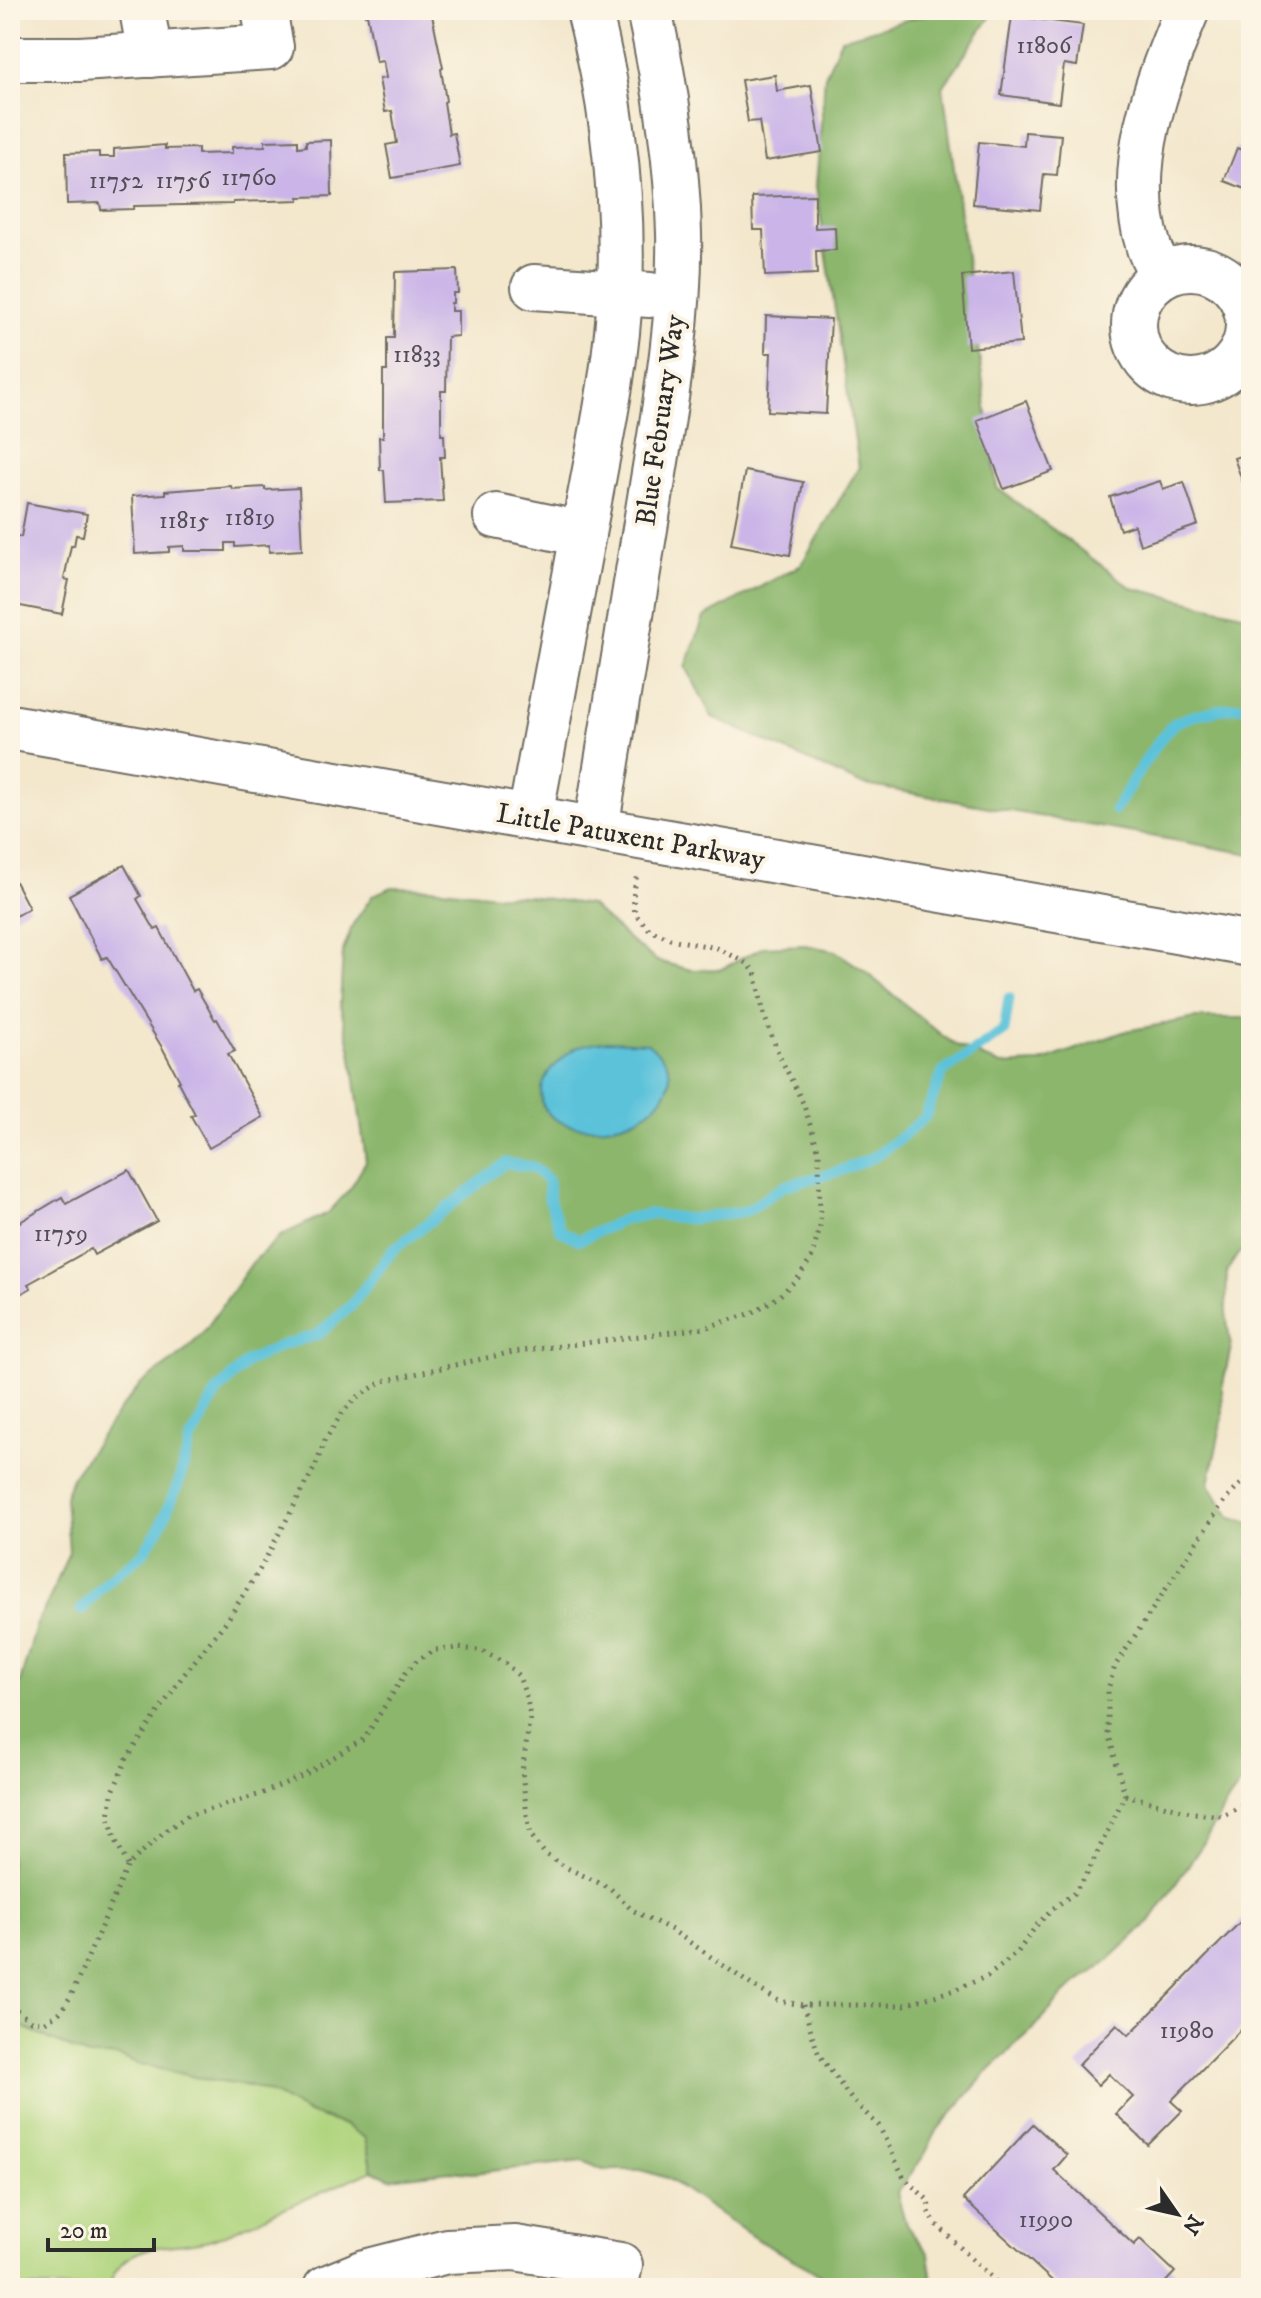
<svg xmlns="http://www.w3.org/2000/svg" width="1261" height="2298" font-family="'IM FELL DW Pica',serif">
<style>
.green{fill:#afd47d;stroke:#6d8054;stroke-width:2}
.forest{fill:#8bb66c;stroke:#5b704c;stroke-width:2}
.water{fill:#5cc2da;stroke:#447682;stroke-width:2}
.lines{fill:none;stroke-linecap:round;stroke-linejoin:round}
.stream{stroke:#5cc2da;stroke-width:11}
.building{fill:#cbb5e8}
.minor-casing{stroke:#716d63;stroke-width:48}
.path{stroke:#716d63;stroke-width:5;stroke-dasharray:2 6;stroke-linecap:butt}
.minor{stroke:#fff;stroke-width:44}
.labels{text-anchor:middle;stroke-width:8;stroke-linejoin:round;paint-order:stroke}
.number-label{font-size:24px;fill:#534e5a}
.street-label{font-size:28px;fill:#2b2b2b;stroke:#fcf5e5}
</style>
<rect width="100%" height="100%" fill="#fcf5e5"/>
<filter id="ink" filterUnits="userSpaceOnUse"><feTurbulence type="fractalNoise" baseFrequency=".0125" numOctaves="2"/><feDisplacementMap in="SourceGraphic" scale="16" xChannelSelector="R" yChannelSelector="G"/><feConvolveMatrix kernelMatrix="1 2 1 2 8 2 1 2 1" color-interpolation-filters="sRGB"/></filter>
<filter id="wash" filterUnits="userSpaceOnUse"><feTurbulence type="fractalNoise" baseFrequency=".006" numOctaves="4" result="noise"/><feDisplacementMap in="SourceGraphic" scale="32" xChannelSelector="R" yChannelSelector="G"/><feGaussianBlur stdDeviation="1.8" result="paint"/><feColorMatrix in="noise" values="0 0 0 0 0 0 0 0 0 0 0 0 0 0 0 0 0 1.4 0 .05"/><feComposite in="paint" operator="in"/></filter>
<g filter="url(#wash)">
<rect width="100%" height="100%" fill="#f3e7cc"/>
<!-- green -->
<path class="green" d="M10 2019 16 2024 88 2056H119L140 2064 212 2081 251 2086 276 2095 306 2112 345 2125 365 2138 372 2170C340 2185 308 2198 275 2212 255 2221 234 2232 212 2239 185 2248 154 2241 128 2258 118 2264 112 2277 108 2288H10Z"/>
<!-- forest -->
<g class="forest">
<path d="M940 10H995L943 87 997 488 1132 588 1251 616V854L860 784 712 717 686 667 704 617 801 565 859 467 816 186 825 76 841 39Z"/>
<path d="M392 887 431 888 497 895 530 896 590 905 633 943 657 961 691 970 722 969 763 947 806 945 835 951 862 969 944 1037 956 1045 1001 1065 1037 1063 1126 1031 1196 1018H1251V1243L1238 1254 1227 1271 1226 1313 1231 1347 1222 1389 1223 1416 1209 1484 1231 1518 1251 1523V1770L1229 1800 1203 1844 1150 1921 1105 1963 1068 1990 1033 2029 988 2071 938 2129 925 2154 897 2193 906 2225 929 2254 934 2288H840L807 2267 759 2241 667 2178 641 2170H603L583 2161 472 2173 450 2171 390 2178 372 2170 365 2138 345 2125 306 2112 276 2095 251 2086 212 2081 140 2064 119 2056H88L16 2024 10 2019V1846L12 1842 15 1791 12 1754 19 1721V1686L36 1626 53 1591 69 1552 65 1497 72 1477 118 1412 141 1384 181 1355 203 1333 252 1263 280 1236 328 1213 351 1188 366 1161 351 1051 340 1005 343 951 353 924 373 895Z"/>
</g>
<!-- water -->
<path class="water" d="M608 1041 648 1043C655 1050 664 1057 668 1066 672 1076 670 1085 664 1095 635 1144 514 1139 547 1075 549 1070 555 1066 559 1062 575 1044 585 1044 608 1041Z"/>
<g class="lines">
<!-- stream -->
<g class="stream">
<path d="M1115 810C1126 793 1161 730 1177 722 1196 713 1230 707 1251 705"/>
<path d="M81 1610 108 1580 143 1553 160 1527 179 1482 190 1441 217 1392 248 1361 282 1345 317 1335 351 1306 393 1250 505 1163 533 1167 548 1181 549 1198 560 1230 579 1240 625 1219 650 1214 690 1219 746 1211 784 1186 843 1170 874 1157 904 1135 925 1117 943 1072 1004 1031 1009 998"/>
</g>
</g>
<g id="blocks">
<!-- building -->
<g class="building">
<path d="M364 10H431L443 68 441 69 446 101 444 102 449 134 454 133 460 166 392 178 386 145 397 143 392 111 385 112 379 79 386 78 383 61 376 62 367 14 365 15Z"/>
<path d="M1012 16 1083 25 1077 66 1064 64 1059 103 1001 95Z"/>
<path d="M775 75 777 91 811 85 822 152 765 161 759 121 748 122 741 80Z"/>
<path d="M1025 132 1061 135 1057 175 1044 174 1040 210 973 204 979 142 1024 146Z"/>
<path d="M298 140V147L306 146V141L331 140 332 196 299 197V200L233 202V204L134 206 133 209 101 210 100 203 67 204 66 153 99 152V157H114V149L165 145V149L198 148V154L232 153V147L265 146V141Z"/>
<path d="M1251 147V191L1224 181 1237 148 1249 153Z"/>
<path d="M815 195V228L835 227 836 250 816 251 817 274 765 276 763 230H753L752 197Z"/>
<path d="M457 270 458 293H453V303H451V311H458V336L447 337 446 391H441V435H444L445 457H440L443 501 386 503 384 470H380L379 437H383V371H387V338H394L395 272Z"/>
<path d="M1014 271 1021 343 968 348 962 276Z"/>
<path d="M766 316 831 319 826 414 768 411 771 353H765Z"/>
<path d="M1026 401 1053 471 1004 489 977 420Z"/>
<path d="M1251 452V505L1234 458Z"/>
<path d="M745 471 803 482 790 555 731 544Z"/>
<path d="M1160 481 1163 489 1184 482 1198 525 1140 545 1134 525 1120 530 1110 497Z"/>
<path d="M231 486 232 489 265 487V490L299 488 302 550 269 552V545L235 547V543H226V551H184V546L169 547V552L135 554 132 496 165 494V491Z"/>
<path d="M27 503 87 514 83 536 76 535 74 546H71L64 579 69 580 62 614 10 604 15 570 11 569 17 536 21 537Z"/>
<path d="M124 865 141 896 137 899 155 930 159 928 193 991 197 989 215 1020 217 1019 235 1051 228 1054 263 1117 209 1148 191 1116 195 1114 178 1082 180 1081 163 1049 107 957 102 959 69 895Z"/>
<path d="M10 872 29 908 10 919Z"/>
<path d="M129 1170 157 1221 94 1255 91 1249 28 1284 31 1288 10 1300V1228L62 1197 66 1204Z"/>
<path d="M1251 1911V2019L1171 2101 1182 2111 1148 2145 1116 2114 1133 2097 1109 2074 1098 2085 1078 2065 1117 2024 1129 2035Z"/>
<path d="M1033 2124 1067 2155 1054 2170 1134 2245 1140 2239 1175 2272 1160 2288H1060L963 2199Z"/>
</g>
</g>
</g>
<g filter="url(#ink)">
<use href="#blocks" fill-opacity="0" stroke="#716d63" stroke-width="2"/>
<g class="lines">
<defs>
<g id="minor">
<path d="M142 10 150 55"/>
<path d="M10 59H80L271 47 264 10"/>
<circle cx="1191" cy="325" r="57"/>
<path d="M1163 275C1158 266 1152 257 1149 248 1123 168 1157 83 1187 10"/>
<path d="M534 287 650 295"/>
<path d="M496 516 583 534"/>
<path d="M10 727 1251 944"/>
<path d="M530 817C549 714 569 610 588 507 601 436 617 364 620 292 624 197 612 101 589 10"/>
<path d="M596 829C614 719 632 609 650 498 664 411 681 321 679 233 677 158 665 83 649 10"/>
<path d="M326 2288 365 2272 447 2251 515 2248 620 2265 615 2288"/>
</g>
</defs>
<!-- minor casing -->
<use href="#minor" class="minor-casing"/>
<!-- path -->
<g class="path">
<path d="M1125 1795 1194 1813 1222 1816 1251 1801"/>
<path d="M128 1865 115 1839 109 1817 112 1794 126 1760 182 1677 228 1619 260 1569 316 1465 325 1440 342 1413 356 1398 383 1381 513 1352 704 1328 752 1313 778 1297 798 1278 811 1259 820 1228 819 1152 803 1103 779 1055 764 1015 755 972 747 963 717 948 670 939 650 930 635 914 633 897 637 874"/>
<path d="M803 2005 818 2053 852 2100 879 2126 904 2178 929 2201 928 2211 935 2223 1002 2288"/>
<path d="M10 2006 31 2021 45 2022 60 2012 71 1996 128 1865 164 1832 187 1816 261 1794 304 1775 364 1739 405 1674 417 1660 435 1650 456 1648 480 1650 505 1663 519 1676 527 1699 530 1718 522 1772 527 1815 531 1835 545 1854 565 1867 610 1888 632 1910 672 1930 753 1986 779 2001 803 2005H904L954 1990 988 1976 1017 1953 1036 1926 1051 1910 1073 1894 1086 1876 1125 1795 1108 1732V1689L1115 1666 1224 1501 1251 1474"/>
</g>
<!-- minor -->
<use href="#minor" class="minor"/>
</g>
</g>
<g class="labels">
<!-- number labels -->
<g class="number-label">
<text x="1044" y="53">11806</text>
<text x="249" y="185">11760</text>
<text x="116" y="188">11752</text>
<text x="183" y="188">11756</text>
<text x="417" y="362">11833</text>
<text x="250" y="525">11819</text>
<text x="184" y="528">11815</text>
<text x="61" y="1241">11759</text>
<text x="1187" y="2038">11980</text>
<text x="1046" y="2227">11990</text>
</g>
<!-- street labels -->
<g class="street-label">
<text transform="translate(659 420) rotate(-82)" y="10">Blue February Way</text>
<text transform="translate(631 835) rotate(10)" y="10">Little Patuxent Parkway</text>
</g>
</g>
<!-- margin -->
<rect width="1261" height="2298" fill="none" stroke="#fcf5e5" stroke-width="40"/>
<!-- north arrow -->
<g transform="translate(1177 2214) rotate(124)" stroke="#fcf5e5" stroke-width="6" paint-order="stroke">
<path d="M0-6L14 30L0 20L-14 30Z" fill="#2b2b2b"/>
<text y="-12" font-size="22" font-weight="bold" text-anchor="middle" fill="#2b2b2b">N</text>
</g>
<!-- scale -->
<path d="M48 2238v12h106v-12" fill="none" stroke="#2b2b2b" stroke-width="4"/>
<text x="60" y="2238" font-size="24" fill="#2b2b2b" stroke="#fcf5e5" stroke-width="6" paint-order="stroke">20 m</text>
</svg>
